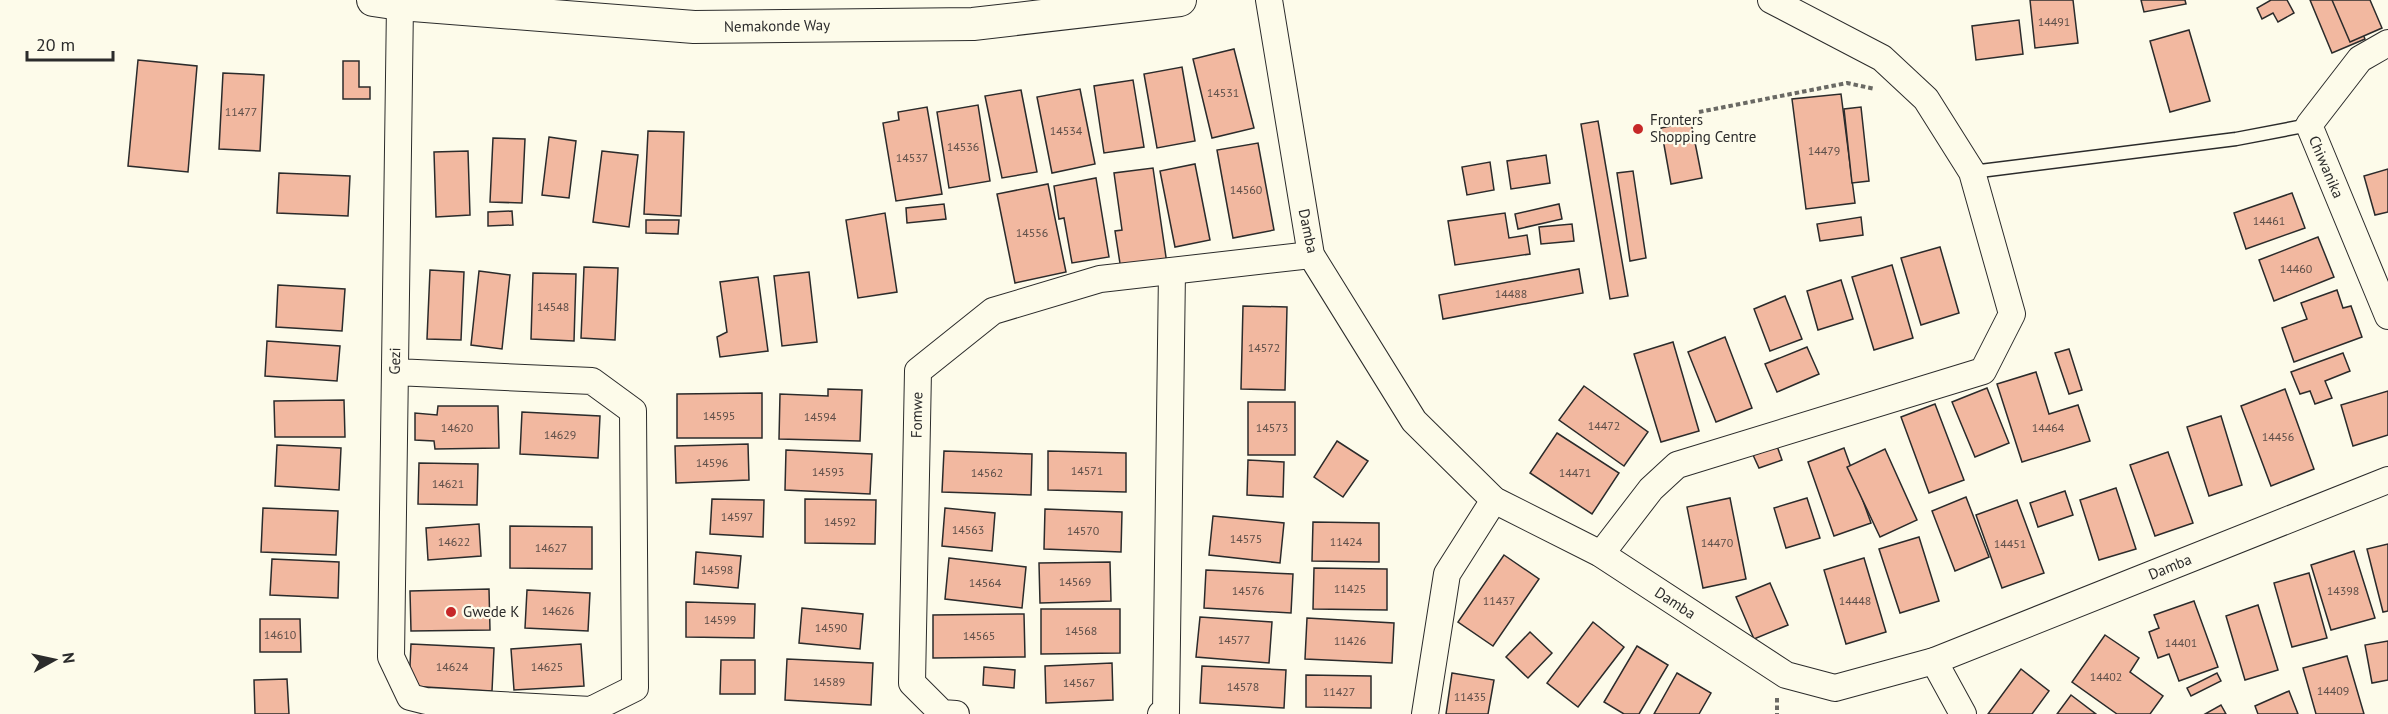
<svg xmlns="http://www.w3.org/2000/svg" width="2388" height="714" font-family="'PT Sans',sans-serif">
<style>
.building{fill:#f2b8a0;stroke:#2b2b2b;stroke-width:1.5}
.lines{fill:none;stroke-linecap:round;stroke-linejoin:round}
.service-casing{stroke:#2b2b2b;stroke-width:15}
.minor-casing{stroke:#2b2b2b;stroke-width:28}
.tertiary-casing{stroke:#2b2b2b;stroke-width:34}
.path{stroke:#6a6964;stroke-width:4;stroke-dasharray:4.5 3;stroke-linecap:butt}
.service{stroke:#fdfbea;stroke-width:12}
.minor{stroke:#fdfbea;stroke-width:26}
.tertiary{stroke:#fdfbea;stroke-width:32}
.poi-dot{fill:#c62828;stroke:#fdfbea;stroke-width:2}
.labels{text-anchor:middle;stroke-width:4.5;stroke-linejoin:round;paint-order:stroke}
.number-label{font-size:12px;fill:#5d4e48}
.street-label{font-size:15px;fill:#2b2b2b;stroke:#fdfbea}
.poi-label{font-size:15px;fill:#2b2b2b;stroke:#fdfbea;text-anchor:start}
</style>
<rect width="100%" height="100%" fill="#fdfbea"/>
<!-- building -->
<g class="building">
<path d="M2030 0H2073L2078 43 2035 48Z"/>
<path d="M2141 0H2185L2186 4 2144 12Z"/>
<path d="M2271 0H2287L2294 13 2278 22 2273 13 2262 19 2257 8Z"/>
<path d="M2310 0H2349L2365 39 2332 53Z"/>
<path d="M2332 0H2370L2382 28 2350 42Z"/>
<path d="M2019 20 2023 54 1976 60 1972 26Z"/>
<path d="M2189 30 2210 101 2170 112 2150 41Z"/>
<path d="M1234 49 1254 128 1212 138 1193 59Z"/>
<path d="M138 60 197 66 188 172 128 166Z"/>
<path d="M343 61H359V87H370V99H343Z"/>
<path d="M1182 67 1195 141 1157 148 1144 74Z"/>
<path d="M223 73 264 75 260 151 219 149Z"/>
<path d="M1133 80 1144 147 1104 153 1094 86Z"/>
<path d="M1080 89 1095 164 1052 173 1037 97Z"/>
<path d="M1021 90 1037 172 1002 178 985 96Z"/>
<path d="M1841 94 1855 203 1806 209 1792 99Z"/>
<path d="M978 105 990 181 949 188 937 112Z"/>
<path d="M927 107 942 194 896 201 883 123 899 120 898 112Z"/>
<path d="M1861 107 1869 181 1852 183 1844 109Z"/>
<path d="M1598 121 1628 296 1610 299 1581 124Z"/>
<path d="M1691 122 1702 178 1671 184 1661 128Z"/>
<path d="M648 131 684 132 681 216 644 214Z"/>
<path d="M549 137 576 141 569 198 542 195Z"/>
<path d="M493 138 525 139 522 203 490 202Z"/>
<path d="M1258 143 1274 230 1233 238 1217 150Z"/>
<path d="M468 151 470 215 436 217 434 152Z"/>
<path d="M602 151 638 155 629 227 593 222Z"/>
<path d="M1546 155 1550 183 1511 189 1507 161Z"/>
<path d="M1490 162 1494 190 1467 195 1462 167Z"/>
<path d="M1195 164 1210 240 1175 247 1160 171Z"/>
<path d="M1153 168 1167 264 1121 270 1115 231 1122 230 1114 173Z"/>
<path d="M2388 169V212L2375 215 2364 176Z"/>
<path d="M1633 171 1646 258 1630 261 1617 173Z"/>
<path d="M279 173 350 176 348 216 277 213Z"/>
<path d="M1096 178 1109 257 1072 263 1064 218 1059 219 1054 186Z"/>
<path d="M1048 184 1066 272 1015 283 997 194Z"/>
<path d="M2292 193 2305 228 2246 249 2234 213Z"/>
<path d="M944 204 946 219 907 223 906 208Z"/>
<path d="M1559 204 1562 219 1518 229 1515 214Z"/>
<path d="M512 211 513 225 488 226V212Z"/>
<path d="M885 213 897 292 858 298 846 220Z"/>
<path d="M1505 213 1509 238 1527 235 1530 254 1455 265 1448 221Z"/>
<path d="M1861 217 1863 235 1820 241 1817 224Z"/>
<path d="M646 220H679L678 234 646 233Z"/>
<path d="M1572 224 1574 241 1541 244 1539 227Z"/>
<path d="M2318 237 2334 277 2274 301 2259 260Z"/>
<path d="M1940 247 1959 313 1921 325 1901 258Z"/>
<path d="M1892 265 1913 338 1874 350 1852 277Z"/>
<path d="M584 267 618 268 615 340 581 338Z"/>
<path d="M1579 269 1583 293 1443 319 1439 295Z"/>
<path d="M430 270 464 272 461 340 427 339Z"/>
<path d="M479 271 510 275 502 349 471 345Z"/>
<path d="M809 272 817 342 782 346 774 276Z"/>
<path d="M533 273 576 274 574 341 531 339Z"/>
<path d="M758 277 768 351 720 357 717 337 727 332 720 282Z"/>
<path d="M1841 280 1853 319 1818 330 1807 291Z"/>
<path d="M278 285 345 289 342 331 276 327Z"/>
<path d="M2337 290 2343 308 2351 306 2362 337 2294 362 2282 328 2307 319 2301 303Z"/>
<path d="M1785 296 1802 339 1770 351 1754 309Z"/>
<path d="M1243 306 1287 307 1285 390 1241 389Z"/>
<path d="M1725 337 1752 408 1716 422 1688 352Z"/>
<path d="M267 341 340 346 337 381 265 376Z"/>
<path d="M1673 342 1699 431 1661 442 1634 354Z"/>
<path d="M1807 347 1819 374 1777 392 1765 364Z"/>
<path d="M2069 349 2082 390 2069 394 2055 353Z"/>
<path d="M2343 353 2350 371 2325 381 2332 398 2315 404 2310 391 2300 394 2291 372Z"/>
<path d="M2036 372 2049 414 2078 405 2090 441 2022 462 1997 384Z"/>
<path d="M1584 386 1648 432 1624 466 1559 420Z"/>
<path d="M1987 388 2009 443 1975 457 1952 402Z"/>
<path d="M828 389 862 390 860 441 779 439 780 394 828 396Z"/>
<path d="M2285 389 2314 469 2271 486 2241 406Z"/>
<path d="M2388 391V435L2353 446 2341 405Z"/>
<path d="M762 393V438H677V394Z"/>
<path d="M344 400 345 437H275L274 401Z"/>
<rect x="1248" y="402" width="47" height="53"/>
<path d="M1935 404 1964 480 1929 493 1901 417Z"/>
<path d="M438 406H498L499 448 435 449 434 441 415 440V413L437 415Z"/>
<path d="M522 412 600 416 598 458 520 454Z"/>
<path d="M2221 416 2242 485 2209 496 2187 427Z"/>
<path d="M1557 433 1619 473 1592 514 1530 473Z"/>
<path d="M1337 441 1368 461 1343 497 1314 477Z"/>
<path d="M748 444 749 480 676 483 675 446Z"/>
<path d="M277 445 341 448 339 490 275 486Z"/>
<path d="M1777 446 1782 460 1759 468 1753 455Z"/>
<path d="M1844 448 1871 523 1834 536 1808 462Z"/>
<path d="M1885 449 1917 520 1880 537 1847 467Z"/>
<path d="M786 450 872 454 870 494 785 490Z"/>
<path d="M944 451 1032 454 1031 495 942 492Z"/>
<path d="M1048 451 1126 453V492L1048 490Z"/>
<path d="M2168 452 2193 523 2155 536 2130 465Z"/>
<path d="M1248 460 1284 462 1283 497 1247 495Z"/>
<path d="M419 463 478 464 477 505 418 504Z"/>
<path d="M2116 488 2136 549 2099 560 2080 500Z"/>
<path d="M2065 491 2073 515 2038 527 2030 503Z"/>
<path d="M1966 497 1989 557 1955 571 1932 511Z"/>
<path d="M1730 498 1746 579 1703 588 1687 507Z"/>
<path d="M1807 498 1820 538 1786 548 1774 508Z"/>
<path d="M712 499 764 500 763 537 710 534Z"/>
<path d="M805 499 876 500 875 544 805 543Z"/>
<path d="M2017 500 2044 573 2002 588 1976 515Z"/>
<path d="M263 508 338 511 336 555 261 552Z"/>
<path d="M945 508 995 513 992 551 942 546Z"/>
<path d="M1045 509 1122 512 1121 552 1044 549Z"/>
<path d="M1213 516 1284 523 1280 563 1209 555Z"/>
<path d="M1313 522 1379 523V562L1312 561Z"/>
<path d="M479 524 481 556 428 560 426 528Z"/>
<path d="M510 526 592 527V569L510 568Z"/>
<path d="M1919 537 1939 601 1900 613 1879 549Z"/>
<path d="M2388 544V611L2383 612 2367 549Z"/>
<path d="M2354 551 2375 618 2331 630 2311 565Z"/>
<path d="M696 552 741 556 738 588 694 584Z"/>
<path d="M1504 555 1539 579 1493 646 1458 622Z"/>
<path d="M949 558 1026 567 1022 608 945 599Z"/>
<path d="M1864 558 1886 632 1846 644 1824 570Z"/>
<path d="M272 559 339 562 338 598 270 595Z"/>
<path d="M1110 562 1111 601 1040 603 1039 563Z"/>
<path d="M1314 568 1387 569V610L1313 609Z"/>
<path d="M1206 570 1293 574 1291 613 1204 608Z"/>
<path d="M2309 573 2327 638 2292 647 2274 583Z"/>
<path d="M1770 583 1788 625 1754 639 1736 597Z"/>
<path d="M489 589 490 630 411 631 410 591Z"/>
<path d="M527 590 590 593 588 631 525 628Z"/>
<path d="M2194 601 2218 667 2179 681 2169 654 2158 658 2149 632 2159 628 2154 615Z"/>
<path d="M686 602 755 604 754 638 686 637Z"/>
<path d="M2258 605 2278 670 2245 680 2226 616Z"/>
<path d="M802 608 863 614 860 649 799 643Z"/>
<path d="M1041 609H1120V653L1041 654Z"/>
<path d="M1024 614 1025 657 933 658V615Z"/>
<path d="M1200 617 1272 622 1269 663 1196 657Z"/>
<path d="M1307 618 1394 623 1392 663 1305 659Z"/>
<path d="M260 619H300L301 652H260Z"/>
<path d="M1593 622 1624 647 1578 707 1547 683Z"/>
<path d="M1530 632 1552 653 1528 678 1506 657Z"/>
<path d="M2105 635 2139 658 2130 672 2163 696 2150 714H2117L2072 682Z"/>
<path d="M2388 641V680L2372 683 2365 645Z"/>
<path d="M411 644 494 648 492 691 409 686Z"/>
<path d="M581 644 584 686 514 690 511 649Z"/>
<path d="M1637 646 1668 665 1639 714H1624L1604 702Z"/>
<path d="M2347 656 2364 714H2316L2303 668Z"/>
<path d="M787 659 873 663 871 705 785 700Z"/>
<path d="M721 660H755V694H720Z"/>
<path d="M1112 663 1113 700 1046 703 1045 666Z"/>
<path d="M1202 666 1286 670 1284 708 1200 703Z"/>
<path d="M984 667 1015 670 1014 688 983 685Z"/>
<path d="M2021 669 2049 691 2032 714H1988Z"/>
<path d="M1452 673 1494 680 1488 714H1446Z"/>
<path d="M1677 673 1711 693 1699 714H1654Z"/>
<path d="M2217 673 2221 681 2191 696 2187 688Z"/>
<path d="M1306 675 1371 676V708L1306 707Z"/>
<path d="M287 679 289 714H255L254 680Z"/>
<path d="M2289 691 2298 714H2258L2255 706Z"/>
<path d="M2071 695 2096 714H2057Z"/>
<path d="M2221 705 2226 714H2205Z"/>
</g>
<g class="lines">
<defs>
<path id="service" d="M1972 172 2236 139 2309 125"/>
<g id="minor">
<path d="M1269 0 1311 255 1414 421 1494 500 1601 554 1786 675 1835 688 1934 661 2388 480"/>
<path d="M2388 43 2360 59 2309 125 2388 316"/>
<path d="M395 372 592 381 633 411 635 688 591 710 426 701 410 697 391 657 400 4"/>
<path d="M1601 554 1651 489 1677 465 1983 371 2012 314 1972 172 1926 99 1882 58 1771 0"/>
<path d="M1934 661 1963 714"/>
<path d="M956 714 942 713 912 683 918 371 993 311 1100 279 1311 255"/>
<path d="M1161 714 1166 712 1172 271"/>
<path d="M1425 714 1447 574 1494 500"/>
</g>
<path id="tertiary" d="M373 0 400 4 694 27 973 24 1180 0"/>
</defs>
<!-- service casing -->
<use href="#service" class="service-casing"/>
<!-- minor casing -->
<use href="#minor" class="minor-casing"/>
<!-- tertiary casing -->
<use href="#tertiary" class="tertiary-casing"/>
<!-- path -->
<g class="path">
<path d="M1699 112 1847 83 1875 89"/>
<path d="M1777 698V714"/>
</g>
<!-- service -->
<use href="#service" class="service"/>
<!-- minor -->
<use href="#minor" class="minor"/>
<!-- tertiary -->
<use href="#tertiary" class="tertiary"/>
</g>
<!-- markers -->
<g class="poi-dot">
<circle cx="1638" cy="129" r="6"/>
<circle cx="451" cy="612" r="6"/>
</g>
<g class="labels">
<!-- number labels -->
<g class="number-label">
<text x="2054" y="26">14491</text>
<text x="1223" y="97">14531</text>
<text x="241" y="116">11477</text>
<text x="1066" y="135">14534</text>
<text x="963" y="151">14536</text>
<text x="1824" y="155">14479</text>
<text x="912" y="162">14537</text>
<text x="1246" y="194">14560</text>
<text x="2269" y="225">14461</text>
<text x="1032" y="237">14556</text>
<text x="2296" y="273">14460</text>
<text x="1511" y="298">14488</text>
<text x="553" y="311">14548</text>
<text x="1264" y="352">14572</text>
<text x="719" y="420">14595</text>
<text x="820" y="421">14594</text>
<text x="1604" y="430">14472</text>
<text x="457" y="432">14620</text>
<text x="1272" y="432">14573</text>
<text x="2048" y="432">14464</text>
<text x="560" y="439">14629</text>
<text x="2278" y="441">14456</text>
<text x="712" y="467">14596</text>
<text x="1087" y="475">14571</text>
<text x="828" y="476">14593</text>
<text x="987" y="477">14562</text>
<text x="1575" y="477">14471</text>
<text x="448" y="488">14621</text>
<text x="737" y="521">14597</text>
<text x="840" y="526">14592</text>
<text x="968" y="534">14563</text>
<text x="1083" y="535">14570</text>
<text x="1246" y="543">14575</text>
<text x="454" y="546">14622</text>
<text x="1346" y="546">11424</text>
<text x="1717" y="547">14470</text>
<text x="2010" y="548">14451</text>
<text x="551" y="552">14627</text>
<text x="717" y="574">14598</text>
<text x="1075" y="586">14569</text>
<text x="985" y="587">14564</text>
<text x="1350" y="593">11425</text>
<text x="1248" y="595">14576</text>
<text x="2343" y="595">14398</text>
<text x="1499" y="605">11437</text>
<text x="1855" y="605">14448</text>
<text x="558" y="615">14626</text>
<text x="720" y="624">14599</text>
<text x="831" y="632">14590</text>
<text x="1081" y="635">14568</text>
<text x="280" y="639">14610</text>
<text x="979" y="640">14565</text>
<text x="1234" y="644">14577</text>
<text x="1350" y="645">11426</text>
<text x="2181" y="647">14401</text>
<text x="452" y="671">14624</text>
<text x="547" y="671">14625</text>
<text x="2106" y="681">14402</text>
<text x="829" y="686">14589</text>
<text x="1079" y="687">14567</text>
<text x="1243" y="691">14578</text>
<text x="2333" y="695">14409</text>
<text x="1339" y="696">11427</text>
<text x="1470" y="701">11435</text>
</g>
<!-- street labels -->
<g class="street-label">
<text transform="translate(777 26) rotate(-1)" y="5">Nemakonde Way</text>
<text transform="translate(2326 167) rotate(67)" y="5">Chiwanika</text>
<text transform="translate(1308 231) rotate(78)" y="5">Damba</text>
<text transform="translate(395 361) rotate(-89)" y="5">Gezi</text>
<text transform="translate(917 415) rotate(-89)" y="5">Fomwe</text>
<text transform="translate(2170 567) rotate(-22)" y="5">Damba</text>
<text transform="translate(1675 603) rotate(33)" y="5">Damba</text>
</g>
<!-- poi labels -->
<g class="poi-label">
<text x="1650" y="125">Fronters<tspan x="1650" dy="17">Shopping Centre</tspan></text>
<text x="463" y="617">Gwede K</text>
</g>
</g>
<!-- north arrow -->
<g transform="translate(54 660) rotate(82)" stroke="#fdfbea" stroke-width="4.5" paint-order="stroke">
<path d="M0-4.5L10 22L0 15L-10 22Z" fill="#2b2b2b"/>
<text y="-9" font-size="16" font-weight="bold" text-anchor="middle" fill="#2b2b2b">N</text>
</g>
<!-- scale -->
<path d="M27 51v9h86v-9" fill="none" stroke="#2b2b2b" stroke-width="3"/>
<text x="36" y="51" font-size="18" fill="#2b2b2b" stroke="#fdfbea" stroke-width="4.5" paint-order="stroke">20 m</text>
</svg>
